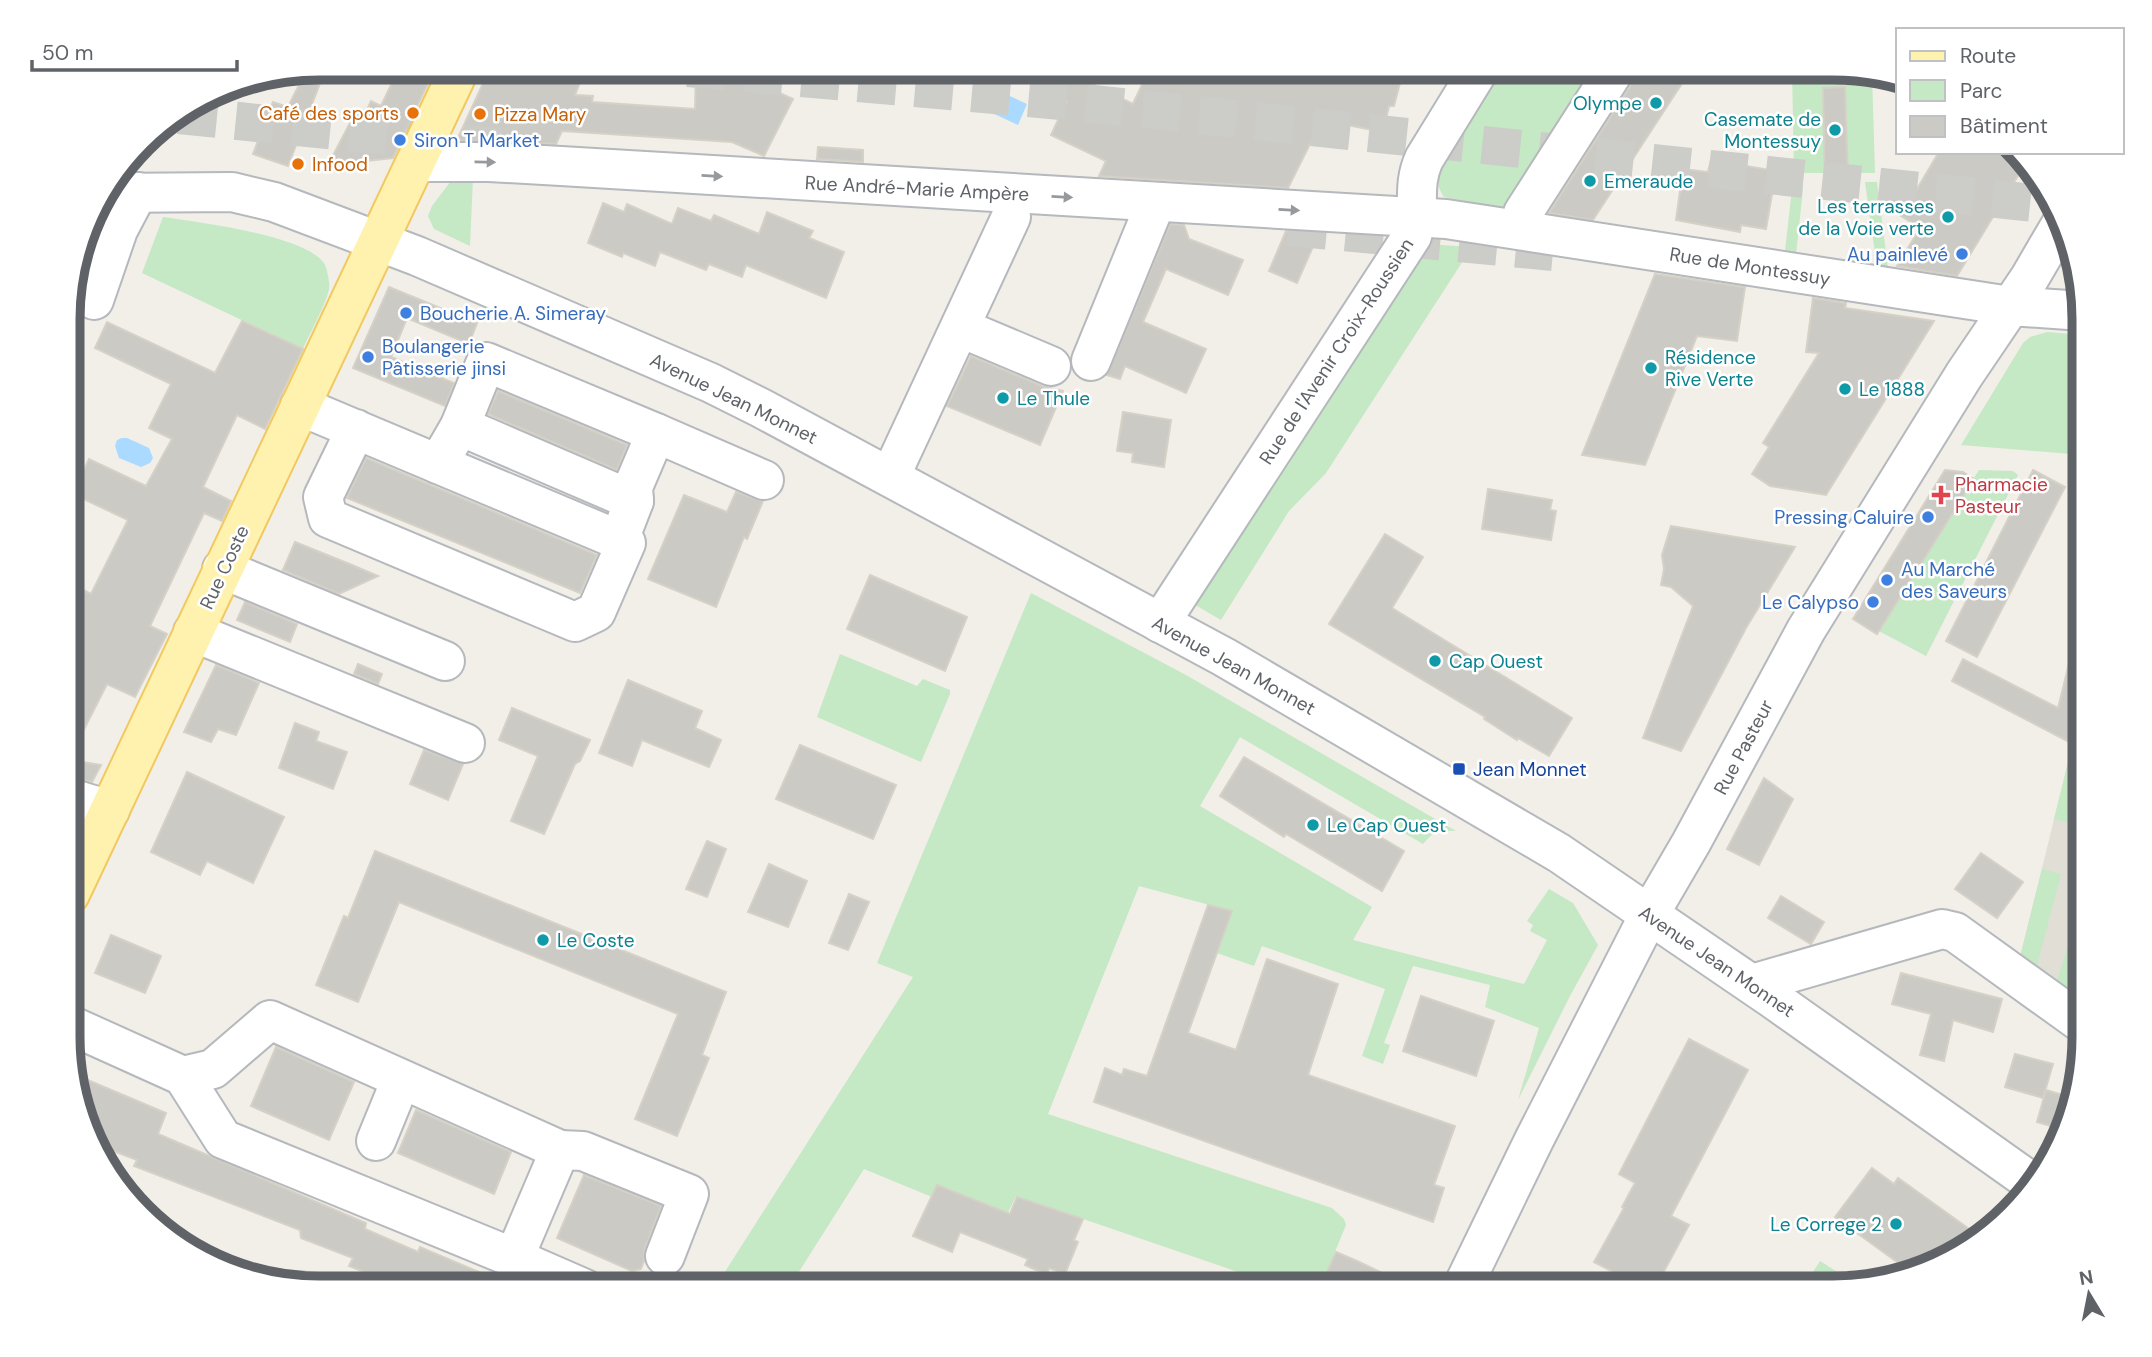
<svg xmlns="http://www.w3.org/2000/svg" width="2152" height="1357" font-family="'DM Sans',sans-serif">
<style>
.education{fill:#e1ded6}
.green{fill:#c5e8c5}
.water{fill:#aadaff}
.building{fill:#cccac5;stroke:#d6d1c6;stroke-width:2}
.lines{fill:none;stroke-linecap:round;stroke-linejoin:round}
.highway-tunnel{stroke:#ccccc8;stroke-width:38;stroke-dasharray:38 19;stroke-linecap:butt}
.minor-casing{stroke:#b5b8bc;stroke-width:42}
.major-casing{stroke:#f2c960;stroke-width:42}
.minor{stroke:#fff;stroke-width:38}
.major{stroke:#fff2af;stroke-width:38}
.oneway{fill:#979a9d}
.culture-dot{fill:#0f9aa8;stroke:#fff;stroke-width:2.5}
.food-dot{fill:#e8710a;stroke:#fff;stroke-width:2.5}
.shop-dot{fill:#3f7fe0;stroke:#fff;stroke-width:2.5}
.health-dot{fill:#e0444e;stroke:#fff;stroke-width:2.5}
.transit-dot{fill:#1a4fb4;stroke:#fff;stroke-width:2.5}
.labels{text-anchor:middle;stroke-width:5;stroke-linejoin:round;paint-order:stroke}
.culture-label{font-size:19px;fill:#0d838f;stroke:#fff;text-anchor:start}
.food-label{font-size:19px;fill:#c56008;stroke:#fff;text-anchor:start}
.shop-label{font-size:19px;fill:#366cbe;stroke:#fff;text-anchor:start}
.street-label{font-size:19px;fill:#5f6368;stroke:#fff}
.health-label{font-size:19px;fill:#be3a42;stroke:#fff;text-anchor:start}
.transit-label{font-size:19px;fill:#164399;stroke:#fff;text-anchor:start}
.rim{fill:none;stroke:#5f6368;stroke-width:9}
</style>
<rect width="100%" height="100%" fill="#f1efe8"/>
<!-- education -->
<path class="education" d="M2083 702V1007L2019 961Z"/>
<!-- green -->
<g class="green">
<path d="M1501 68H1605L1508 209 1444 197C1436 184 1435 176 1440 162Z"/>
<path d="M1792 68H1833L1872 75 1875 173H1848L1845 87 1823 88 1825 173H1794Z"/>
<path d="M473 177 470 246 434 229 428 216 432 206 451 181Z"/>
<path d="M1793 180 1802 181 1803 189 1796 254 1785 251Z"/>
<path d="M1865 182H1877L1888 268 1877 267Z"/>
<path d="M163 217C197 222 304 235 324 263 327 268 330 283 329 289 326 305 309 334 303 349L142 273Z"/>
<path d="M1426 244 1472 247 1326 473 1289 511 1221 620 1190 602Z"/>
<path d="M2047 332 2083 335V455L1961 445 2023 343 2030 337Z"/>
<path d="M1979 470 2013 471 2018 475 1926 656 1879 631Z"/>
<path d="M1031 593 1186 675 1456 831C1440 830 1433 831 1423 844L1240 737 1200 806 1372 907 1353 940 1524 984 1547 940 1530 931 1533 925 1527 921 1549 889 1573 903 1598 945 1570 996 1518 1100 1539 1028 1485 1007 1490 985 1413 966 1384 1043 1390 1045 1383 1064 1362 1056 1385 989 1262 946 1254 966 1217 953 1232 911 1139 886 1048 1114 1332 1208 1344 1219 1346 1225 1320 1288H1285L1016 1196 1008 1213 938 1185 932 1197 864 1169 788 1289H714L913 977 877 963Z"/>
<path d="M840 654 917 686 923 679 950 690V694L921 762 817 717Z"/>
<path d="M2083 702V792L2075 824 2054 819Z"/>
<path d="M2042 869 2061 874 2035 973 2019 961Z"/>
<path d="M2078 915 2083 916V955L2077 976 2083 978V1007L2055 987Z"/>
<path d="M1820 1261 1858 1285 1848 1288H1803Z"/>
</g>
<!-- water -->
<g class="water">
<path d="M986 85 1027 104 1018 125 977 106 979 100 972 96 976 87 984 90Z"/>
<path d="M122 438H127L149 448 153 458 150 463 141 467 119 458 115 446 117 440Z"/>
</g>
<!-- building -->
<g class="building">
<path d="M326 68 288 166 253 154 273 102 288 107 306 71Z"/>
<path d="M399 68H435L393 158 328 165 353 117 362 121 371 101 381 106Z"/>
<path d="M490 68H560L582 77 575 95 593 96 592 102 695 109 696 68H725L793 99 764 156 732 142 562 131 556 144 457 140Z"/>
<path d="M999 68H1059L1133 104 1149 69 1170 79 1175 68H1372L1402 75 1394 106H1389L1383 132 1322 120 1288 188 1099 176 1106 161 1051 135 1067 101Z"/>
<path d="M1638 68H1692L1593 220 1549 213 1634 80Z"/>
<path d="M1845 87 1848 181H1825L1823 88Z"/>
<path d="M818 147 863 150V162L817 159Z"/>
<path d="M1939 152H2011L2024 166 1957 276 1897 266 1920 228 1901 216Z"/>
<path d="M1711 160 1776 171 1766 229 1741 225 1740 232 1676 220 1683 169 1708 172Z"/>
<path d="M603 203 624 212 627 204 672 224 678 208 711 221 714 215 759 234 767 212 813 231 809 238 844 252 826 298 746 265 742 277 709 264 706 270 660 252 655 266 623 253 622 257 588 243Z"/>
<path d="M1170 224 1184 225 1189 239 1243 260 1228 295 1166 269 1143 322 1206 349 1186 393 1125 366 1120 379 1107 375Z"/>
<path d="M1286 231 1319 233 1297 283 1269 271Z"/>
<path d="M1655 274 1745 287 1737 341 1697 336 1645 465 1582 455Z"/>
<path d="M389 287 477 323 469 344 407 318 391 357 454 383 445 406 353 368Z"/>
<path d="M1813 298 1846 303 1845 308 1934 321 1826 495 1770 486 1752 474 1769 447 1763 443 1819 353 1806 352Z"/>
<path d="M242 321 303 349 265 429 237 415 203 487 231 501 222 521 204 513 150 626 167 634 135 697 107 684 70 757V603L78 587 91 594 128 520 73 494 89 459 146 486 172 439 149 428 171 384 95 348 107 322 215 373Z"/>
<path d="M971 356 1042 386 1063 391 1040 445 947 406Z"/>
<path d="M498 391 627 445 617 470 488 414Z"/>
<path d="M1123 412 1171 420 1164 467 1132 462 1133 453 1117 451Z"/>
<path d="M366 458 597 555 580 593 347 498Z"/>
<path d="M1945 470 1963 472 1974 479 1877 634 1853 619Z"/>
<path d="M2033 470 2065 487 1977 657 1946 641Z"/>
<path d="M1488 489 1552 500 1550 510 1556 511 1551 540 1482 529Z"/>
<path d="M736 492 763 501 747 539 744 537 716 607 648 579 684 495 727 512Z"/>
<path d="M1671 526 1795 547 1746 628 1681 751 1643 738 1693 606 1671 587 1661 585 1664 569 1662 555Z"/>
<path d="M1385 534 1423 557 1392 608 1572 718 1549 756 1518 738 1517 740 1484 719 1485 717 1329 624Z"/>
<path d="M295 542 352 565 378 576 339 594 283 570Z"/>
<path d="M870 575 967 617 945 671 847 629Z"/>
<path d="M245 602 297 624 290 642 237 620Z"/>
<path d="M2075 639 2083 640V702L2073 744 1952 681 1963 659 2058 708Z"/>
<path d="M358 664 382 674 378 684 354 674Z"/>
<path d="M216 665 259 683 236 735 218 729 211 742 184 732Z"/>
<path d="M628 680 702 711 695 728 721 740 709 767 642 740 632 766 599 753Z"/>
<path d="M512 708 590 740 580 761 575 764 544 834 511 821 538 756 499 740Z"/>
<path d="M295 723 319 732 316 741 347 752 333 789 279 768Z"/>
<path d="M800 745 896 785 873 839 776 799Z"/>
<path d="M424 750 463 764 448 800 410 784Z"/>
<path d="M1244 757 1404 851 1382 891 1286 834 1284 837 1220 796Z"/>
<path d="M70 760 101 765 92 782 70 777Z"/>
<path d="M187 772 284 817 253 883 207 861 200 875 151 852Z"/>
<path d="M1764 778 1793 799 1759 865 1727 849Z"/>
<path d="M707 841 726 849 707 897 686 889Z"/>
<path d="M375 851 726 992 702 1055 709 1058 677 1136 635 1119 678 1014 399 902 358 1002 316 985 344 916 348 918Z"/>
<path d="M1981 853 2023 882 1997 918 1955 889Z"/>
<path d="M769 864 807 881 788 927 748 912Z"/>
<path d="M849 894 869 902 848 950 829 943Z"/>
<path d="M1781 896 1824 922 1811 944 1768 918Z"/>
<path d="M1208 905 1232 911 1188 1033 1236 1050 1267 959 1338 984 1308 1075 1455 1126 1434 1185 1444 1188 1433 1222 1094 1102 1105 1068 1122 1075 1124 1069 1147 1076Z"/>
<path d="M111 935 161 956 145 993 95 973Z"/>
<path d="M1901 973 2002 999 1993 1032 1953 1020 1944 1061 1920 1055 1931 1014 1892 1004Z"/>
<path d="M1421 996 1494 1021 1476 1076 1403 1051Z"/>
<path d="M1689 1039 1748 1070 1671 1216 1689 1225 1655 1288H1644L1594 1262 1624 1208 1622 1207 1635 1183 1619 1174Z"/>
<path d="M276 1047 354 1082 329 1140 251 1106Z"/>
<path d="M2015 1054 2053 1064 2043 1098 2005 1087Z"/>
<path d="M71 1073 166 1113 158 1134 366 1223 365 1229 418 1252 420 1247 519 1289H417L405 1284 404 1288 349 1266 353 1258 301 1238 300 1230 134 1166 137 1160 95 1144Z"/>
<path d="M2046 1090 2069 1097 2058 1128 2037 1122Z"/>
<path d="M416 1110 511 1152 494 1194 398 1153Z"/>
<path d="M1872 1168 1894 1184 1898 1178 1979 1236 1958 1255 1908 1270 1835 1217Z"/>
<path d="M584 1175 661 1206 645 1248 644 1261 641 1269 632 1271 557 1238Z"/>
<path d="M937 1185 1010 1214 1017 1197 1083 1219 1074 1240 1078 1242 1065 1274 1049 1268 1047 1274 1036 1270 1025 1265 1028 1259 960 1232 952 1252 913 1236Z"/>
<path d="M1336 1252 1357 1261 1414 1288H1320Z"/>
</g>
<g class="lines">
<!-- highway-tunnel -->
<g class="highway-tunnel">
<path d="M688 68 1084 103 2053 205"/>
<path d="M179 115 505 148"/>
<path d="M1289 227 1553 252"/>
</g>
<defs>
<g id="minor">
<path d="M417 162H489L561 166 1446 219 2010 306 2083 311"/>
<path d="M106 193 232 192 274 202 417 256 711 383 761 408 1224 657 1559 853 1773 999 2034 1184"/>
<path d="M1523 213 1616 68"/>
<path d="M94 300 118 230 138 192"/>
<path d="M961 328 1051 366"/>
<path d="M1091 361 1156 202"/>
<path d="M300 406 626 543 596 612 575 622 328 518 323 497 356 429"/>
<path d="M460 426 634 501"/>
<path d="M656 433 764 480"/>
<path d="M438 464 460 426 486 362 656 433 633 487 634 501 619 540"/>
<path d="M890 477 1011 217"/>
<path d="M222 569 445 661"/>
<path d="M1160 623 1412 236C1422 207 1411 188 1424 159L1480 68"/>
<path d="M193 632 465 743"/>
<path d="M70 798 110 810"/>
<path d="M1752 984 1942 929 1955 932 2083 1024"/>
<path d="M70 1025 183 1076 223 1139 514 1258 560 1150 270 1020 213 1069 183 1076"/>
<path d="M376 1141 401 1080"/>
<path d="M560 1150 583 1151 689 1194 665 1256"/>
<path d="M514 1258 585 1289"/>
<path d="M1462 1288 1534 1140 1649 915 1691 843 1806 630 1964 375 2029 279 2060 226"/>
</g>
<path id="major" d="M70 894 460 68"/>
</defs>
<!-- minor casing -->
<use href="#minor" class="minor-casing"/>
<!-- major casing -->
<use href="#major" class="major-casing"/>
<!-- minor -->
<use href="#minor" class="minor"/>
<!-- major -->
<use href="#major" class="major"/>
</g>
<!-- one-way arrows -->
<defs><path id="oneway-solid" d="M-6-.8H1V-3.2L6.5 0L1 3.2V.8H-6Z" transform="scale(1.75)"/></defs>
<g class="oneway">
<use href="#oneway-solid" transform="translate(485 162) rotate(1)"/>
<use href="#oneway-solid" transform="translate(712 176) rotate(3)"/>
<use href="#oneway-solid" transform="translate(1062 197) rotate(3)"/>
<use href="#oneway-solid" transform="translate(1289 210) rotate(3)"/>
</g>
<!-- markers -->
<g class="culture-dot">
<circle cx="1656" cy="103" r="7"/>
<circle cx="1835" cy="130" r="7"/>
<circle cx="1590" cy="181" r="7"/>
<circle cx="1948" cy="217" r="7"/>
<circle cx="1651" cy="368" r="7"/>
<circle cx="1845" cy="389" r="7"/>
<circle cx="1003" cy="398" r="7"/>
<circle cx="1435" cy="661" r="7"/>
<circle cx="1313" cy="825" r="7"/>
<circle cx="543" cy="940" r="7"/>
<circle cx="1896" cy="1224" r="7"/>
</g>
<g class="food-dot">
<circle cx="413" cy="113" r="7"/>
<circle cx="480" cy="114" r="7"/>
<circle cx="298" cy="164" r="7"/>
</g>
<g class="shop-dot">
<circle cx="400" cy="140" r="7"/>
<circle cx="1962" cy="254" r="7"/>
<circle cx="406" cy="313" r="7"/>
<circle cx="368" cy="357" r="7"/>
<circle cx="1928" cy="517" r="7"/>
<circle cx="1887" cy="580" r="7"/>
<circle cx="1873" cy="602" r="7"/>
</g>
<path class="health-dot" d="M1937.5 484.5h7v7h7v7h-7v7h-7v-7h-7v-7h7z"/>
<rect class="transit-dot" x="1452" y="762" width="14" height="14" rx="3.5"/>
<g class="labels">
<!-- culture labels -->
<g class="culture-label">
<text x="1642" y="110" text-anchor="end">Olympe</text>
<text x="1821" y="126" text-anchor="end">Casemate de<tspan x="1821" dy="22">Montessuy</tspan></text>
<text x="1604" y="188">Emeraude</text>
<text x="1934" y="213" text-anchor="end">Les terrasses<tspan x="1934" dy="22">de la Voie verte</tspan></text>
<text x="1665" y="364">Résidence<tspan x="1665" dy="22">Rive Verte</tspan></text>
<text x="1859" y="396">Le 1888</text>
<text x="1017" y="405">Le Thule</text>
<text x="1449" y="668">Cap Ouest</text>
<text x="1327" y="832">Le Cap Ouest</text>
<text x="557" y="947">Le Coste</text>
<text x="1882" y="1231" text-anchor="end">Le Correge 2</text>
</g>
<!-- food labels -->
<g class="food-label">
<text x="399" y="120" text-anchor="end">Café des sports</text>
<text x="494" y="121">Pizza Mary</text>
<text x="312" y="171">Infood</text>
</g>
<!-- shop labels -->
<g class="shop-label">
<text x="414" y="147">Siron T Market</text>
<text x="1948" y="261" text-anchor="end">Au painlevé</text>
<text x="420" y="320">Boucherie A. Simeray</text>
<text x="382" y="353">Boulangerie<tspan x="382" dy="22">Pâtisserie jinsi</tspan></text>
<text x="1914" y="524" text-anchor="end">Pressing Caluire</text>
<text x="1901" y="576">Au Marché<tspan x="1901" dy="22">des Saveurs</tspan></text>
<text x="1859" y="609" text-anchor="end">Le Calypso</text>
</g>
<!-- street labels -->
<g class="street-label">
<text transform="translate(917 188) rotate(3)" y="7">Rue André-Marie Ampère</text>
<text transform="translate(1750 266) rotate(9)" y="7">Rue de Montessuy</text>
<text transform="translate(1336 351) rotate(-57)" y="7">Rue de l'Avenir Croix-Roussien</text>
<text transform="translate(734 398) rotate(26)" y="7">Avenue Jean Monnet</text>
<text transform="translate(224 567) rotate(-65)" y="7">Rue Coste</text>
<text transform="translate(1234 665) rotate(29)" y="7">Avenue Jean Monnet</text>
<text transform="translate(1743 747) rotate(-62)" y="7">Rue Pasteur</text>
<text transform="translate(1717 961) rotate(34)" y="7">Avenue Jean Monnet</text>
</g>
<!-- health labels -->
<g class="health-label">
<text x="1955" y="491">Pharmacie<tspan x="1955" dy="22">Pasteur</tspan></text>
</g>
<!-- transit labels -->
<g class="transit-label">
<text x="1473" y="776">Jean Monnet</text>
</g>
</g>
<!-- crop -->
<path d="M0 0H2152V1357H0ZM319 80H1833A239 239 0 0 1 2072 319V1037A239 239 0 0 1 1833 1276H319A239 239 0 0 1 80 1037V319A239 239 0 0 1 319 80Z" fill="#fff" fill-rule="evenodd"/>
<path class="rim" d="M319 80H1833A239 239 0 0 1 2072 319V1037A239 239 0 0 1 1833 1276H319A239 239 0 0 1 80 1037V319A239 239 0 0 1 319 80Z"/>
<!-- legend -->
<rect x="1896" y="28" width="228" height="126" fill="#ffffff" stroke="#bfc1c3" stroke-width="2"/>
<rect x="1910" y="51" width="35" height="10" fill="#fff2af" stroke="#bfc1c3" stroke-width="2"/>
<text x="1960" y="63" font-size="21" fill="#5f6368">Route</text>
<rect x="1910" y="80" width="35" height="21" fill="#c5e8c5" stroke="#bfc1c3" stroke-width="2"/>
<text x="1960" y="98" font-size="21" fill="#5f6368">Parc</text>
<rect x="1910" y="116" width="35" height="21" fill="#cccac5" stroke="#bfc1c3" stroke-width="2"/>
<text x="1960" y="133" font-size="21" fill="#5f6368">Bâtiment</text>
<!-- north arrow -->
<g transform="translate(2089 1294) rotate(350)" stroke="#ffffff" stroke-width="5" paint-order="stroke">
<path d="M0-5L12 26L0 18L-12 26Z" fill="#5f6368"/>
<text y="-10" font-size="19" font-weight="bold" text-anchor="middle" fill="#5f6368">N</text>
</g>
<!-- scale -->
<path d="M32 60v10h205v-10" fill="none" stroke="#5f6368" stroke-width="3.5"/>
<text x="42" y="60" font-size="21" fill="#5f6368" stroke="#ffffff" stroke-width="5" paint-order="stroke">50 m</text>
</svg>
